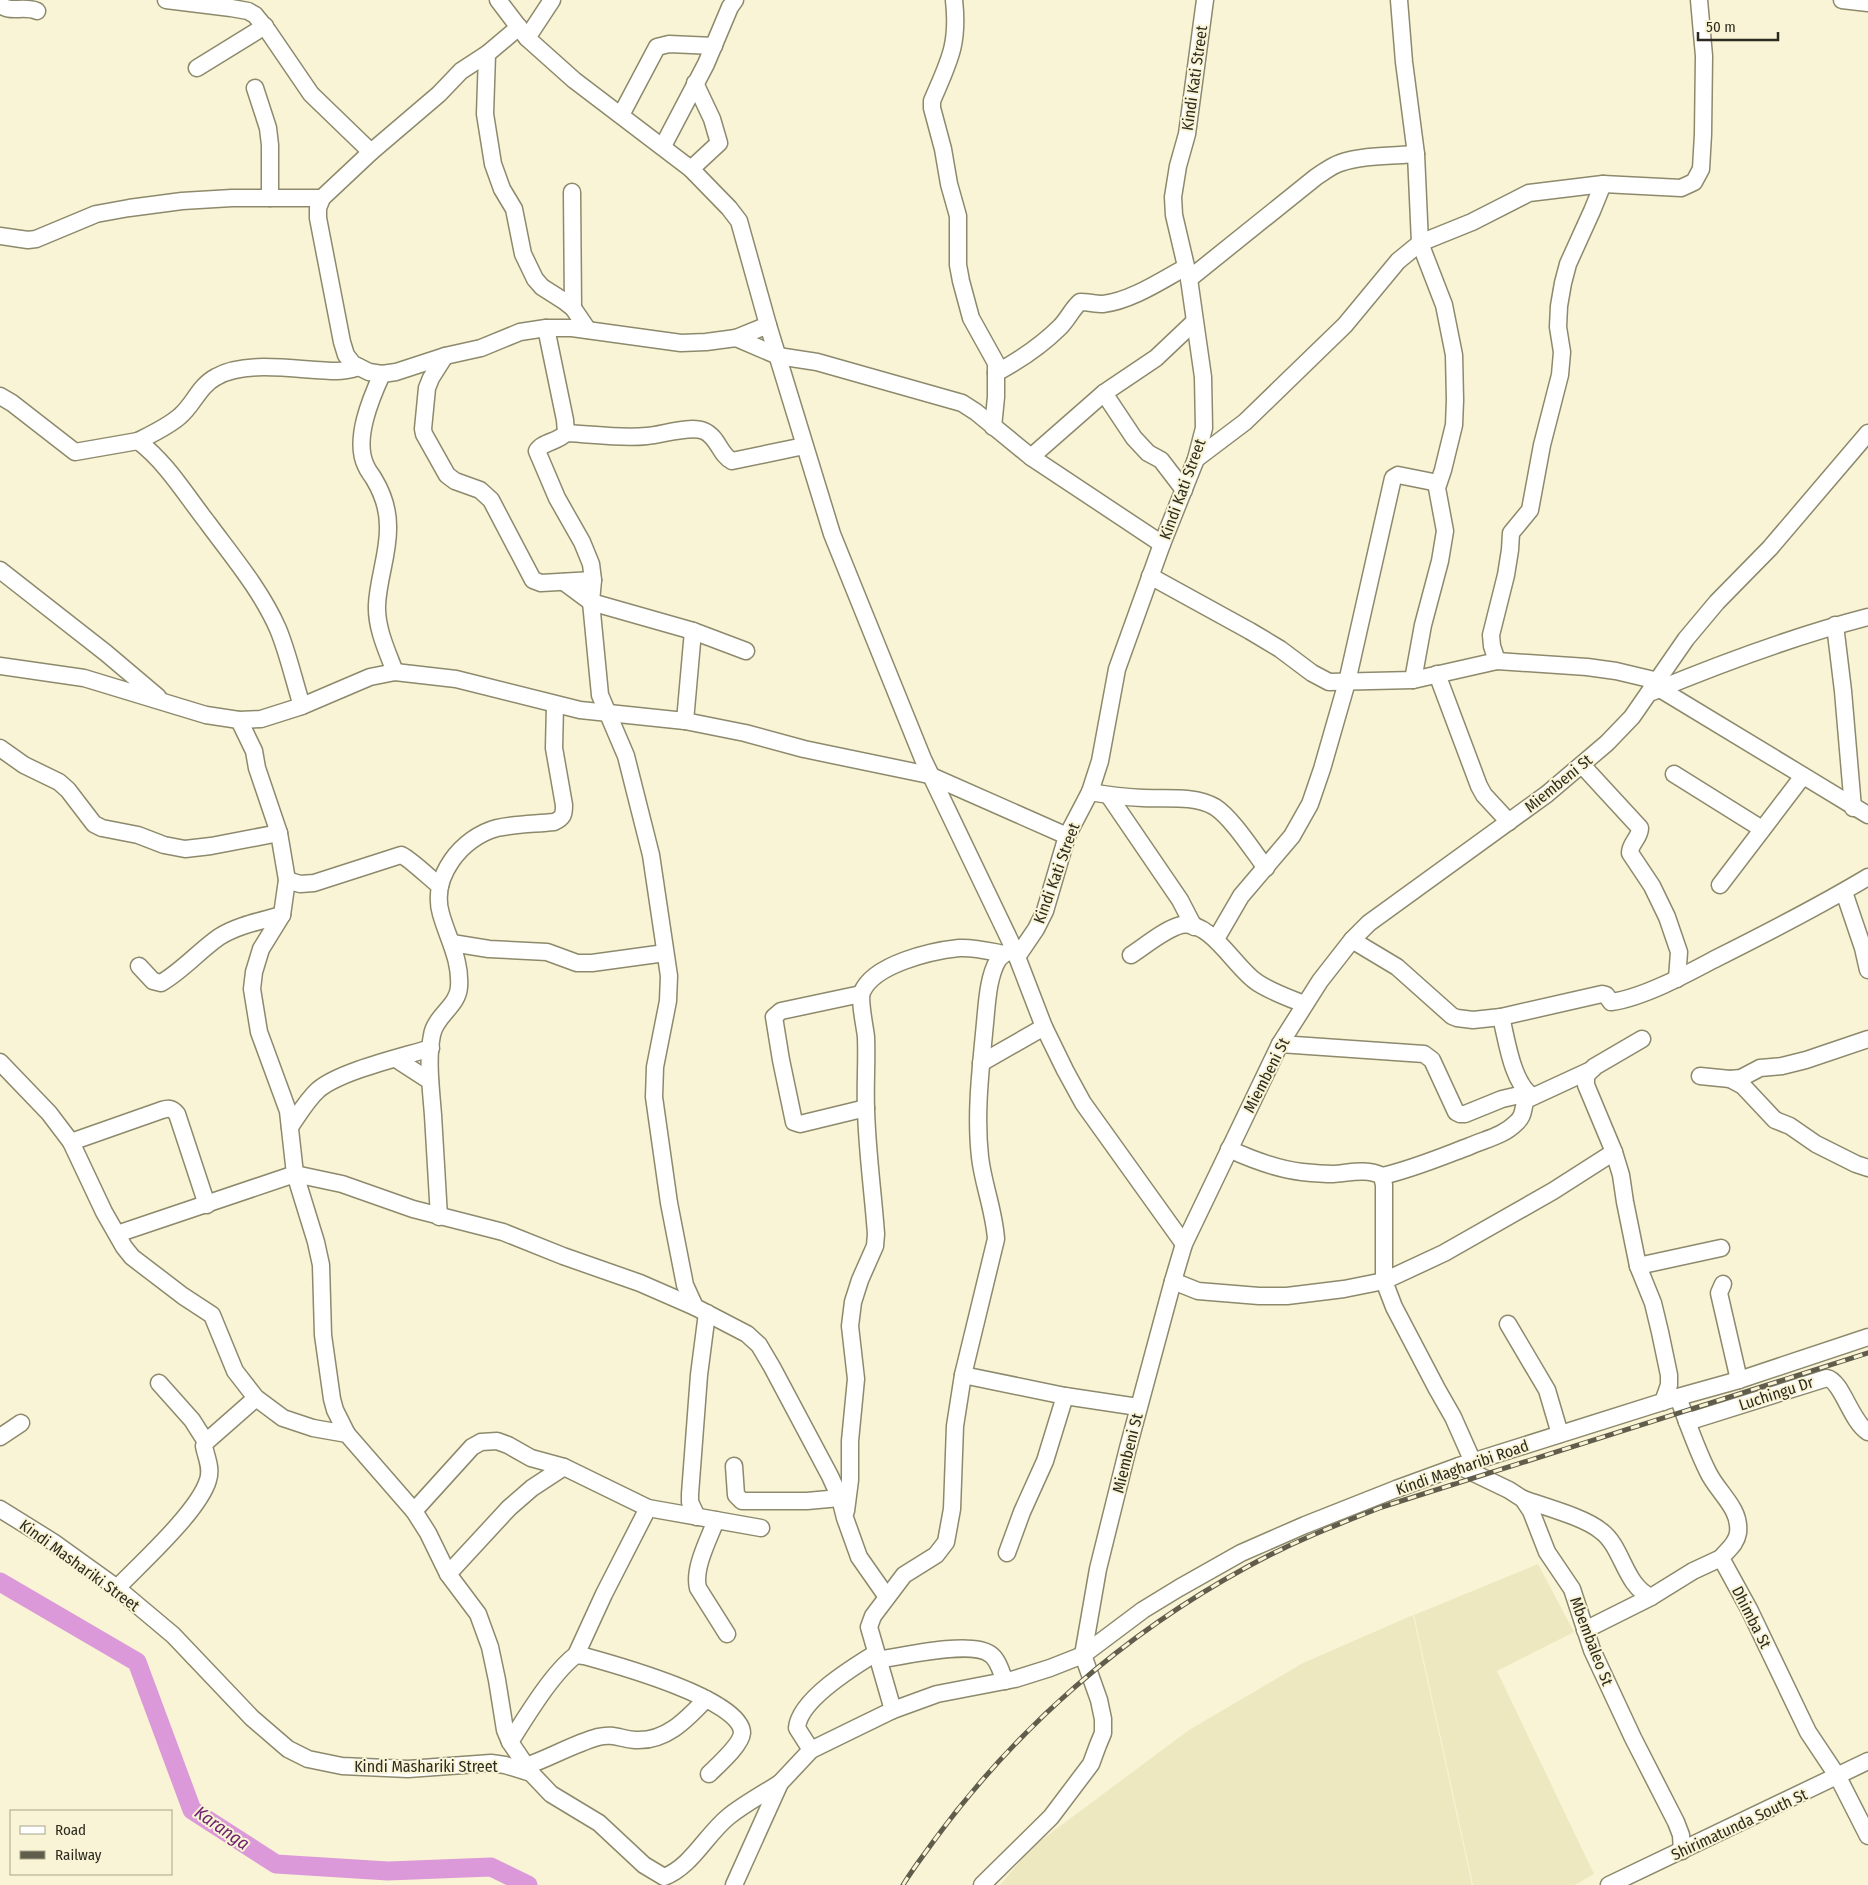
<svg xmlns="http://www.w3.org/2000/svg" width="1868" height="1885" font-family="'Fira Sans Condensed',sans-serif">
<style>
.built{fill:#eee8c1}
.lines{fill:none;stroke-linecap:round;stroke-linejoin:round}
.river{stroke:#dc99d9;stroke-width:19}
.minor-casing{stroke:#8d896c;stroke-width:19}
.minor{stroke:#fff;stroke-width:16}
.rail-casing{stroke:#605d4c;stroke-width:5}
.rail{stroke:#f9f4d5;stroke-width:3;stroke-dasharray:9;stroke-linecap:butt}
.labels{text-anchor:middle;stroke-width:4;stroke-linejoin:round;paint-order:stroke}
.street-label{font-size:16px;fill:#2d2b1f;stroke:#f9f4d5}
.water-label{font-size:18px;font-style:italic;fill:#6f226f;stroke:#f9f4d5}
</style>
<rect width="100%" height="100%" fill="#f9f4d5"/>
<!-- built -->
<g class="built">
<path d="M1538 1564 1574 1632 1497 1671 1594 1874 1575 1885H1473L1414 1615Z"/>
<path d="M1413 1615 1472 1885H1000L1032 1847 1189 1730 1303 1663Z"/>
</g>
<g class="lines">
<!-- river -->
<path class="river" d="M0 1582 137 1662 192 1810 276 1864 388 1871 491 1867 528 1885"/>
<defs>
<g id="minor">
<path d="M166 0 231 8 248 11 255 15 268 31 311 94 371 152"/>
<path d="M498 0 527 38 574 80 691 169 729 208 739 221 768 325 832 534 923 759 1014 949 1044 1027 1065 1070 1083 1103 1184 1244"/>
<path d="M954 0C959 45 949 61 932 101V108L943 149 949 184 958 216V265L961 281 971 318 996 363V397L993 427"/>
<path d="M1399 0 1404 62 1416 154 1420 243 1444 305 1454 355 1455 400 1454 425 1443 470 1437 488 1445 531 1440 561 1423 625 1413 680"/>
<path d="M1842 0 1868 3"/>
<path d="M0 4C9 14 23 5 37 11"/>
<path d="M519 27 487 54 461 71 439 94 371 152 322 198 318 208V218L342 342 346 355 353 364 369 372 382 374 396 372 445 356 481 348 520 332 546 328H572L681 343 706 342 736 338 778 356 817 362 962 403 976 412 1031 457 1162 544"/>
<path d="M527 38 552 0"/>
<path d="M487 54 485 114 493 164 502 189 514 209 523 254 535 279 542 287 564 301 573 308 588 330"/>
<path d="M197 68 265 26"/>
<path d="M255 88 268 128 270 145V198"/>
<path d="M621 115 657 47 669 44 714 46"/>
<path d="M663 146 706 64 730 7 735 0"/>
<path d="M691 169 719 143 712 119 695 83"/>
<path d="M572 192 573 308"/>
<path d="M0 236 28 240 36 239 96 214 129 208 182 201 232 198H322"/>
<path d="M1189 279 1316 177C1324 172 1331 166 1340 163 1362 155 1393 156 1416 154"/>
<path d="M546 328 565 420 566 433C558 442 542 442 537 451L557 498 582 542 591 564 593 580 591 602 600 695 626 756 651 855 669 976 668 1001 655 1067 654 1097 669 1203 685 1285 695 1307 747 1334 759 1345 772 1367 830 1476 840 1498 845 1518 859 1557 887 1597"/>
<path d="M736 338 768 325"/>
<path d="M445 356 431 378 427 388 423 429 424 434 447 475 455 481 480 490 491 500 533 580 541 583 593 580"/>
<path d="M996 373C1020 360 1041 346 1060 327 1068 319 1072 309 1080 302 1088 302 1095 304 1103 304 1131 301 1162 280 1186 267"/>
<path d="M382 374C371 398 353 440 366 466 368 471 371 474 374 479 383 494 388 508 388 526 389 552 378 579 377 605 376 628 387 651 395 672"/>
<path d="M1104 393 1134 438 1148 453 1161 460 1184 490"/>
<path d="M0 396 12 403 75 452 138 441C167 463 185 494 207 522 232 556 261 590 278 629 288 653 294 681 302 706"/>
<path d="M566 433C592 434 620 439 647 436 662 435 690 425 704 431 718 437 720 455 732 461L804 446"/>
<path d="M138 441C152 434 169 426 180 416 194 404 199 386 216 377 247 359 302 371 337 371 344 371 352 369 359 367"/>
<path d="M1031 457 1104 393 1156 358 1194 322"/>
<path d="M1196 459 1245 422 1345 325 1398 261 1420 243 1472 222 1529 193 1603 184 1681 188 1694 182 1701 169 1703 134 1704 56 1699 0"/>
<path d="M0 570 106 653 158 697"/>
<path d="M1150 576 1250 631 1280 649 1312 673 1329 682 1413 680 1497 661 1587 667 1616 671 1658 681"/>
<path d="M564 582 591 602 693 631 746 651"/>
<path d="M1835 625 1843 691 1853 808"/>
<path d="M1497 661 1492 646 1491 635 1506 575 1510 550 1511 533 1530 510 1542 445 1560 375 1562 352 1558 327 1559 306 1563 283 1568 264 1592 211 1603 184"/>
<path d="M0 666 84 678 206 715 239 720 261 719 302 706 370 677 395 672 456 679 580 710 685 721 745 733 804 749 929 775 1067 836"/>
<path d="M1437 674 1479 786 1484 795 1509 822"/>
<path d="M1660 689 1868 815"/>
<path d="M1652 692C1722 663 1794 636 1868 617"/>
<path d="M239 720 254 751 257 768 279 833 287 880 282 915 261 949 254 972 252 989 259 1032 288 1111 295 1174 316 1242 321 1265 323 1335 332 1399 335 1410 347 1434"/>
<path d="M685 721 693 631"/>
<path d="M0 748 24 765 59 782 68 790 94 824 102 828 138 835 164 845 185 849 211 846 279 833"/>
<path d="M1582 765 1640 828C1640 838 1630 843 1630 853L1652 886 1667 917 1679 952 1677 979"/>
<path d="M1674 774 1762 829"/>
<path d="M1090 792C1107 795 1125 797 1143 798 1165 799 1195 795 1215 807 1232 818 1253 851 1266 868"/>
<path d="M1109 796 1180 900 1194 927"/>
<path d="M287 880 300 884 314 883 401 855C408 857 432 880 440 886"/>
<path d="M1720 885 1803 776"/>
<path d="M1844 892 1863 948 1868 970"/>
<path d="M1216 939 1241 896 1292 836 1310 804 1322 769 1347 682 1393 478 1398 475 1438 483"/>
<path d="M1352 940 1397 967 1452 1016 1457 1018 1473 1020 1501 1017 1602 994 1606 995 1611 1002C1642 998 1685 975 1713 960 1765 934 1818 907 1868 877"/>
<path d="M452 943 489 949 547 952 577 963H592L665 953"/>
<path d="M1131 955C1145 946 1165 929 1181 925 1211 919 1236 970 1258 983 1272 992 1289 998 1304 1004"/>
<path d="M1017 957 1036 929 1045 911 1067 836 1090 792 1100 761 1117 669 1162 544 1196 459 1204 428 1203 377 1189 279 1174 215 1173 197 1178 166 1187 134 1205 0"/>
<path d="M139 966 153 981 161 983C182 971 199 951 219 937 238 925 261 921 282 915"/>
<path d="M861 994 781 1011 774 1017 781 1060 794 1122 800 1124 866 1108"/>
<path d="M1501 1017C1507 1041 1512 1082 1532 1096"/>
<path d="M1642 1039 1594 1067 1586 1076V1085L1614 1152 1621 1175 1625 1202 1638 1266 1653 1303 1660 1332 1669 1375V1385L1663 1402"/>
<path d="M1280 1044 1424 1054 1432 1060 1456 1112 1460 1114H1465L1502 1099 1528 1093"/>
<path d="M396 1059 430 1081"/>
<path d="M0 1062 49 1113 71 1142 104 1212 124 1247 132 1257 183 1296 212 1315 235 1371 256 1398 283 1418 313 1428 347 1434 414 1511 428 1533 448 1574 478 1614 490 1647 497 1680 505 1730 510 1742 531 1773"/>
<path d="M981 1063 1044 1027"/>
<path d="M1700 1076 1730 1079 1741 1078 1760 1068 1782 1066 1806 1060 1868 1039"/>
<path d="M1730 1079 1743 1086 1775 1120 1790 1126 1816 1144 1856 1164 1868 1168"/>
<path d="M290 1127C299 1114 307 1100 318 1090 340 1071 402 1057 431 1048"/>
<path d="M71 1142 162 1110C169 1108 172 1108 177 1114L207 1205"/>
<path d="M1229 1149C1253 1160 1276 1169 1302 1172 1312 1173 1323 1174 1333 1174 1349 1173 1367 1168 1382 1176L1384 1185V1281L1394 1307 1437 1389 1453 1417 1473 1462"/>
<path d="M1382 1176C1413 1169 1441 1157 1470 1146 1486 1139 1503 1136 1516 1123 1525 1115 1522 1109 1526 1100L1593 1069"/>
<path d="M439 1217C437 1183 435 1148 433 1115 431 1089 427 1060 432 1035 435 1016 458 1006 459 987 461 960 448 939 441 914 430 877 462 837 497 828 516 824 535 824 554 822 563 818 564 815 564 805L554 748 555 705"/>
<path d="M117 1234 295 1174 342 1184 413 1209 503 1232 563 1256 640 1283 695 1307"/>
<path d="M1638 1266 1721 1248"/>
<path d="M1173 1281 1198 1291 1259 1296H1287L1344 1289 1384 1281 1444 1253 1553 1191 1614 1152"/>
<path d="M1723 1284 1719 1293 1739 1380"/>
<path d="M1508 1324 1547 1390 1560 1434"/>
<path d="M963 1375 1065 1396 1138 1407"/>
<path d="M159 1383 192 1420 206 1442"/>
<path d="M1678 1397C1687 1422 1696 1448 1708 1472 1718 1493 1741 1508 1738 1533 1736 1545 1727 1550 1721 1558L1749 1609 1808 1732 1838 1777 1868 1836"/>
<path d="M1687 1422 1827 1378C1842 1381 1851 1422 1868 1432"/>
<path d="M0 1437 21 1423"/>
<path d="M734 1466 736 1495 742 1501H807L840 1498"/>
<path d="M1459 1466 1509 1490 1523 1499 1531 1511 1547 1552 1572 1589 1592 1650 1633 1738 1676 1822 1681 1835 1682 1851"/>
<path d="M1523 1499C1545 1507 1584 1517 1601 1531 1623 1547 1624 1585 1651 1597"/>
<path d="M0 1509 53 1542 117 1588 173 1635 252 1718 288 1749 308 1759 342 1766 408 1769 491 1763 505 1765 531 1773 551 1794 599 1823 644 1865 664 1877C691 1867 706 1835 728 1817 744 1804 763 1794 780 1783"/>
<path d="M414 1511 472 1447 481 1442 497 1441 508 1445 531 1458 564 1467 648 1508 761 1528"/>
<path d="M846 1511 850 1480V1441L856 1379 850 1326 853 1302 860 1280 875 1246 876 1234C873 1192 867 1151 866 1109 865 1085 867 1061 866 1037 865 1027 859 1001 862 992 874 964 931 951 959 948 974 947 989 951 1004 954"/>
<path d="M697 1517 690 1502V1494L699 1375 707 1313"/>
<path d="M716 1520C709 1539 693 1568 698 1588L727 1634"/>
<path d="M1007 1553 1022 1512 1045 1461 1065 1396"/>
<path d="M448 1574 509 1508 532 1488 564 1467"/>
<path d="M117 1588C141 1563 199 1511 208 1480 212 1468 206 1457 204 1446L206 1442 256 1398"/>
<path d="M1585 1630 1651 1597 1693 1571 1721 1558"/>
<path d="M576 1655 604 1594 648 1508"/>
<path d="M878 1660C902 1656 971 1640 990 1654 998 1659 1001 1672 1005 1681"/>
<path d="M893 1710 869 1627 873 1616 904 1575 936 1555 946 1542 952 1509 955 1426 963 1375 996 1239C994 1210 983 1184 980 1157 975 1112 981 1067 985 1023 987 1003 988 977 998 960 1002 954 1008 952 1014 949"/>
<path d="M510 1742C526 1717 552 1673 576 1655L584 1656C613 1664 742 1699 742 1733 741 1745 718 1765 709 1774"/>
<path d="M811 1750 797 1728C799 1700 853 1667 876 1653"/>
<path d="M526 1766C550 1758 573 1744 598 1737 614 1733 620 1739 635 1740 666 1742 687 1719 706 1699"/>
<path d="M734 1885 780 1783 811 1750 856 1728 893 1710 937 1694 1015 1679 1050 1668 1083 1655 1143 1610 1179 1588 1241 1553 1305 1525 1396 1489 1459 1466 1678 1397 1739 1380 1868 1337"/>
<path d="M982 1885 1051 1817 1091 1764 1098 1745 1103 1733V1719L1099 1700 1083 1655 1098 1569 1128 1448 1173 1281 1184 1244 1280 1044 1320 981 1352 940 1369 923 1547 794 1607 743 1632 717 1686 639 1717 602 1770 548 1868 433"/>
<path d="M1609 1885 1868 1761"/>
</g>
</defs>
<!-- minor casing -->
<use href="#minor" class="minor-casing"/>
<!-- minor -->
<use href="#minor" class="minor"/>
<defs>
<path id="rail" d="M903 1885C912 1870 923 1856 933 1842 1016 1728 1124 1634 1247 1567 1290 1543 1336 1525 1382 1507L1868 1353"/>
</defs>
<!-- rail casing -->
<use href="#rail" class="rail-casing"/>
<!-- rail -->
<use href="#rail" class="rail"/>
</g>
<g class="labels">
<!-- street labels -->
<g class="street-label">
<text transform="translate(1194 78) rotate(-82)" y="6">Kindi Kati Street</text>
<text transform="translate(1182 489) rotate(-70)" y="6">Kindi Kati Street</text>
<text transform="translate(1558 783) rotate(-39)" y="6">Miembeni St</text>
<text transform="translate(1056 873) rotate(-70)" y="6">Kindi Kati Street</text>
<text transform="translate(1266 1075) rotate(-63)" y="6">Miembeni St</text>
<text transform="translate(1776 1393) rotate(-18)" y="6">Luchingu Dr</text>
<text transform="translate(1127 1453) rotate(-76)" y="6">Miembeni St</text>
<text transform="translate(1462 1467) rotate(-19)" y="6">Kindi Magharibi Road</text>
<text transform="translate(80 1565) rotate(36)" y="6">Kindi Mashariki Street</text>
<text transform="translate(1752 1617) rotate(63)" y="6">Dhimba St</text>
<text transform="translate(1592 1641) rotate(69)" y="6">Mbembaleo St</text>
<text x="426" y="1772">Kindi Mashariki Street</text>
<text transform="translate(1739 1824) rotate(-25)" y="6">Shirimatunda South St</text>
</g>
<!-- water labels -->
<g class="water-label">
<text transform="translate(222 1828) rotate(35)" y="6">Karanga</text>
</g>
</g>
<!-- legend -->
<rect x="10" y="1810" width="162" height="65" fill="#f9f4d5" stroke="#a7a48c"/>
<rect x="20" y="1826" width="25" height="8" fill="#ffffff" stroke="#a7a48c"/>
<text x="55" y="1835" font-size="15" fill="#2d2b1f">Road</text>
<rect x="20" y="1851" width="25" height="8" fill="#605d4c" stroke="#a7a48c"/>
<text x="55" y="1860" font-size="15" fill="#2d2b1f">Railway</text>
<!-- scale -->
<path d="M1698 32v8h80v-8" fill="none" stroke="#2d2b1f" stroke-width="2.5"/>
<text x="1706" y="32" font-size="15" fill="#2d2b1f" stroke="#f9f4d5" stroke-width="4" paint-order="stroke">50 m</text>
</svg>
